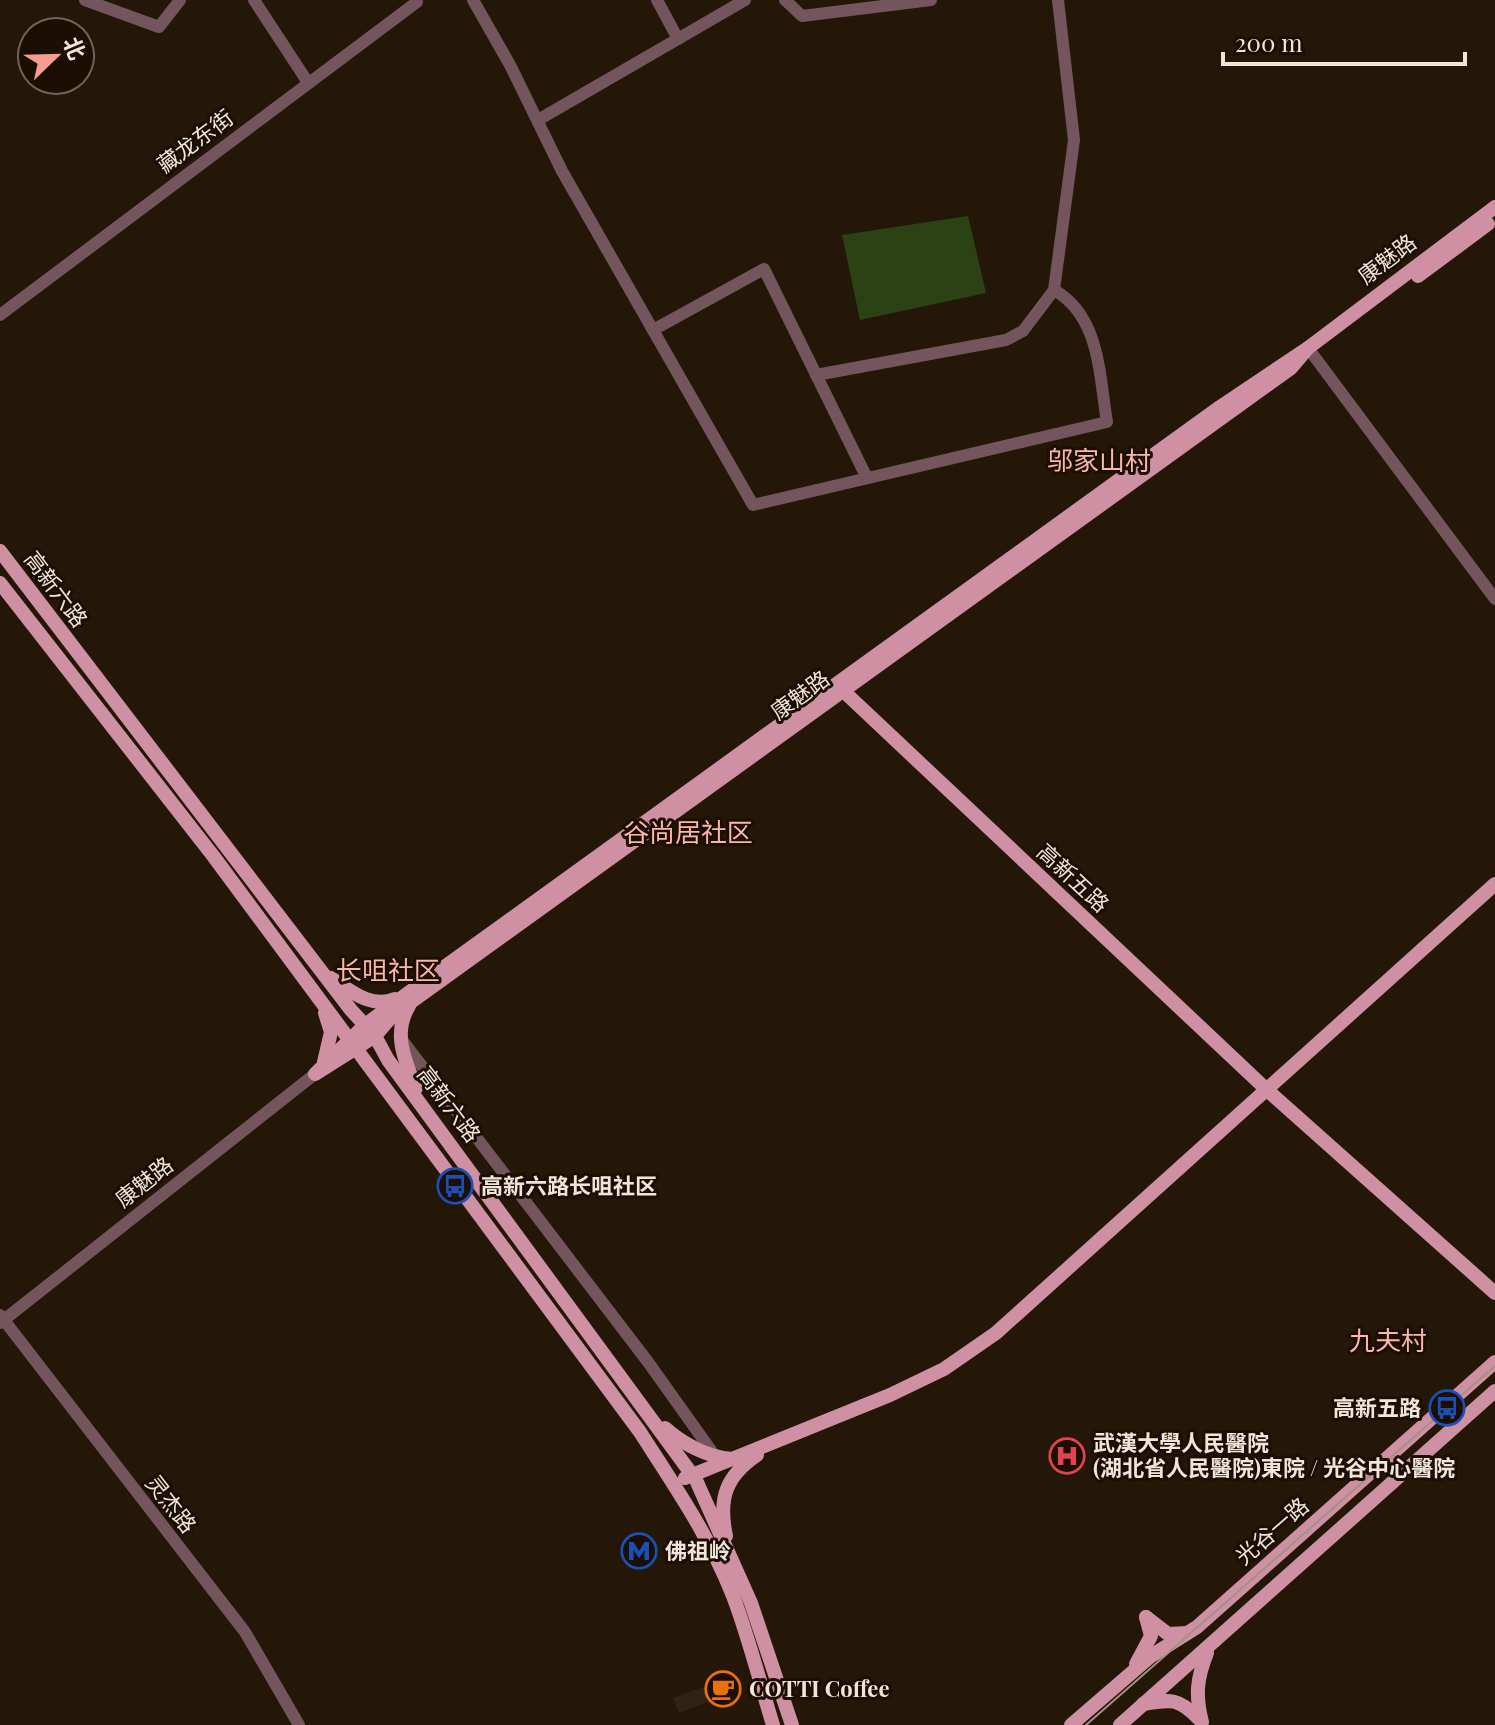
<svg xmlns="http://www.w3.org/2000/svg" width="1495" height="1725" font-family="'Playfair Display','Noto Sans SC',serif">
<style>
.commercial{fill:#312218}
.green{fill:#2b4215}
.lines{fill:none;stroke-linecap:round;stroke-linejoin:round}
.minor{stroke:#74555e;stroke-width:12}
.major{stroke:#d090a3;stroke-width:14}
.tram{stroke:#9e9387;stroke-width:2}
.labels{text-anchor:middle;stroke-width:6;stroke-linejoin:round;paint-order:stroke}
.street-label{font-size:22px;fill:#efe5db;stroke:#1c0e02}
.poi-label{font-size:22px;font-weight:bold;fill:#efe5db;stroke:#1c0e02;text-anchor:start}
.quarter-label{font-size:26px;fill:#f9b6ab;stroke:#1c0e02}
</style>
<rect width="100%" height="100%" fill="#251708"/>
<!-- commercial -->
<path class="commercial" d="M728 1678 733 1692 679 1713 673 1698Z"/>
<!-- green -->
<path class="green" d="M968 216 986 293 860 320 842 235Z"/>
<g class="lines">
<!-- minor -->
<g class="minor">
<path d="M85 0 159 27 180 0"/>
<path d="M254 0 307 81"/>
<path d="M473 0 510 65 562 171 753 505 1107 422C1099 374 1100 316 1054 290"/>
<path d="M657 0 678 39"/>
<path d="M785 0 802 16 931 0"/>
<path d="M538 120 745 0"/>
<path d="M0 315 417 2"/>
<path d="M653 330 764 269 867 478"/>
<path d="M1308 348 1495 599"/>
<path d="M816 375 1006 340 1023 331 1054 290 1074 140 1058 0"/>
<path d="M402 1040 648 1362 715 1456"/>
<path d="M0 1315 245 1632 299 1725"/>
<path d="M0 1323 315 1074"/>
</g>
<!-- major -->
<g class="major">
<path d="M1418 276 1488 224"/>
<path d="M1308 348 1291 368 393 1015 375 1036 315 1074 365 1025 407 994 1220 407Z"/>
<path d="M1308 348 1495 207"/>
<path d="M0 551 351 1010 375 1036 388 1060 696 1480 751 1603 792 1725"/>
<path d="M0 583 214 857 640 1432C674 1485 710 1537 733 1596 749 1638 760 1683 773 1725"/>
<path d="M837 685 1267 1090 1495 1293"/>
<path d="M331 978C351 991 371 1009 395 999"/>
<path d="M409 1006C392 1033 405 1061 416 1088"/>
<path d="M324 1062 331 1032 325 1013"/>
<path d="M665 1428C683 1444 707 1457 732 1459"/>
<path d="M685 1478 890 1395 944 1369 996 1333 1495 884"/>
<path d="M726 1536C718 1498 726 1476 757 1455"/>
<path d="M1146 1617 1168 1634 1187 1633"/>
<path d="M1136 1664 1151 1636 1146 1617"/>
<path d="M1143 1704C1171 1699 1179 1698 1199 1719"/>
<path d="M1202 1722C1195 1695 1197 1678 1207 1653"/>
<path d="M1071 1725 1151 1656 1197 1627 1495 1362"/>
<path d="M1120 1725 1495 1391"/>
</g>
<!-- tram -->
<path class="tram" d="M1086 1725 1495 1366"/>
</g>
<!-- icons -->
<defs>
<symbol id="bus-ring" viewBox="-11 -11 22 22"><circle r="9.5" fill="#1c0e02" stroke="#1a4fb4" stroke-width="1.5"/><path d="M-5-6H5V4H4V6H2V4H-2V6H-4V4H-5ZM-3.5-4V0h7V-4ZM-3.5 1.2v1.5H-2V1.2ZM2 1.2v1.5H3.5V1.2Z" fill="#1a4fb4"/></symbol>
<symbol id="hospital-ring" viewBox="-11 -11 22 22"><circle r="9.5" fill="#1c0e02" stroke="#e0444e" stroke-width="1.5"/><path d="M-5-5h3v3.5h4V-5h3V5h-3V1.5h-4V5h-3Z" fill="#e0444e"/></symbol>
<symbol id="metro-ring" viewBox="-11 -11 22 22"><circle r="9.5" fill="#1c0e02" stroke="#1a4fb4" stroke-width="1.5"/><path d="M-5.5 5V-5H-3L0 0L3-5H5.5V5H3V-.5L0 4L-3-.5V5Z" fill="#1a4fb4"/></symbol>
<symbol id="cafe-ring" viewBox="-11 -11 22 22"><circle r="9.5" fill="#1c0e02" stroke="#e8710a" stroke-width="1.5"/><path d="M-5.5-4.5H6V0H3Q3 3.5 0 3.5H-2.5Q-5.5 3.5-5.5 0ZM3-3.2v2h1.7v-2ZM-6 4.5H4V6H-6Z" fill="#e8710a"/></symbol>
</defs>
<g fill-rule="evenodd">
<use href="#bus-ring" x="435" y="1166" width="40" height="40"/>
<use href="#bus-ring" x="1427" y="1388" width="40" height="40"/>
<use href="#hospital-ring" x="1047" y="1436" width="40" height="40"/>
<use href="#metro-ring" x="619" y="1531" width="40" height="40"/>
<use href="#cafe-ring" x="703" y="1669" width="40" height="40"/>
</g>
<g class="labels">
<!-- street labels -->
<g class="street-label">
<text transform="translate(195 141) rotate(-37)" y="8">藏龙东街</text>
<text transform="translate(1387 259) rotate(-37)" y="8">康魅路</text>
<text transform="translate(56 589) rotate(53)" y="8">高新六路</text>
<text transform="translate(800 695) rotate(-36)" y="8">康魅路</text>
<text transform="translate(1073 878) rotate(43)" y="8">高新五路</text>
<text transform="translate(449 1104) rotate(53)" y="8">高新六路</text>
<text transform="translate(144 1182) rotate(-38)" y="8">康魅路</text>
<text transform="translate(171 1504) rotate(52)" y="8">灵杰路</text>
<text transform="translate(1272 1531) rotate(-41)" y="8">光谷一路</text>
</g>
<!-- poi labels -->
<g class="poi-label">
<text x="481" y="1194">高新六路长咀社区</text>
<text x="1421" y="1416" text-anchor="end">高新五路</text>
<text x="1093" y="1451">武漢大學人民醫院<tspan x="1093" dy="25">(湖北省人民醫院)東院 / 光谷中心醫院</tspan></text>
<text x="665" y="1559">佛祖岭</text>
<text x="749" y="1697">COTTI Coffee</text>
</g>
<!-- quarter labels -->
<g class="quarter-label">
<text x="1099" y="470">邬家山村</text>
<text x="688" y="842">谷尚居社区</text>
<text x="388" y="980">长咀社区</text>
<text x="1388" y="1350">九夫村</text>
</g>
</g>
<!-- north arrow -->
<g transform="translate(56 56) rotate(67)"><circle r="38" fill="#1c0e02" stroke="#706459" stroke-width="2"/>
<path d="M0-6L14 30L0 20L-14 30Z" fill="#f59d8f"/>
<text y="-12" font-size="22" font-weight="bold" text-anchor="middle" fill="#efe5db">北</text>
</g>
<!-- scale -->
<path d="M1223 52v12h242v-12" fill="none" stroke="#efe5db" stroke-width="4"/>
<text x="1235" y="52" font-size="24" fill="#efe5db" stroke="#1c0e02" stroke-width="6" paint-order="stroke">200 m</text>
</svg>
